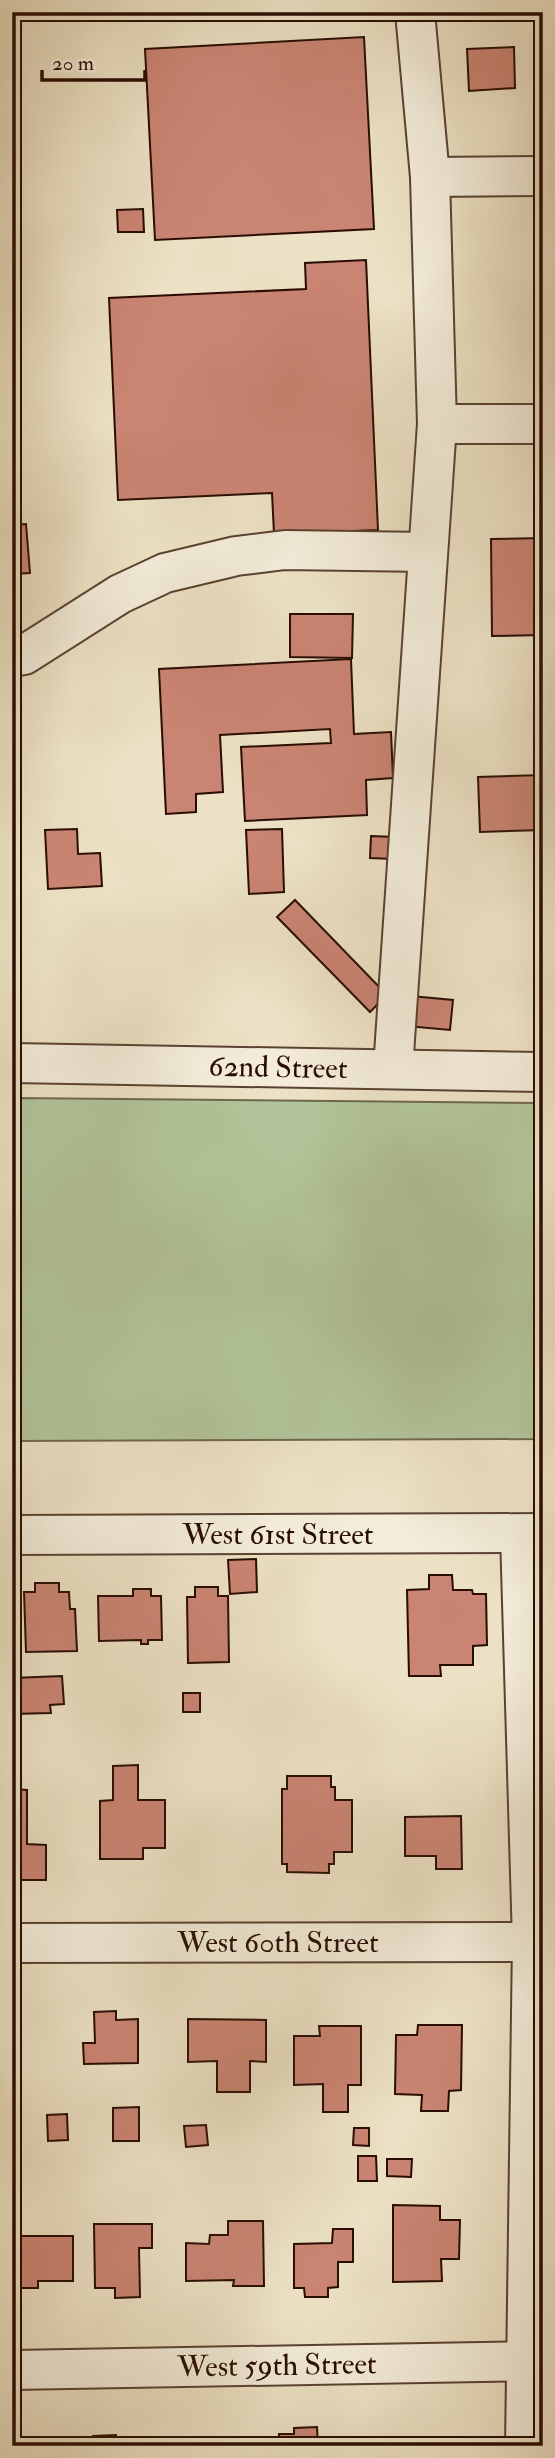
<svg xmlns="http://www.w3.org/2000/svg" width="555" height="2458" font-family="'IM FELL Double Pica',serif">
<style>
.green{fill:#b2c499;stroke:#6e684e;stroke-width:2}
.building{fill:#ca8473;stroke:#290d02;stroke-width:2}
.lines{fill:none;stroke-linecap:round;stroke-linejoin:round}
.minor-casing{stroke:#5a4232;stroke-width:42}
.minor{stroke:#f3ecd9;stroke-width:38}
.labels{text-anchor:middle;stroke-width:5;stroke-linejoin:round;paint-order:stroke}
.street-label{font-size:30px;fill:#290d02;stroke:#f3ecd9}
</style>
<rect width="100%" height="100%" fill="#ece1c4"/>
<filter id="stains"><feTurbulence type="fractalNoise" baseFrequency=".00286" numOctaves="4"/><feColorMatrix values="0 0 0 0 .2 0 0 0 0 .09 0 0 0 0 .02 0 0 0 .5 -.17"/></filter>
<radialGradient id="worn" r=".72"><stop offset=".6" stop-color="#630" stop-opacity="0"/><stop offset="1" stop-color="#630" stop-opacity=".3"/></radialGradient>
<!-- green -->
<path class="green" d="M12 1098 543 1103V1439L12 1441Z"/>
<!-- building -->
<g class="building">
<path d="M364 37 374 229 155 240 145 49Z"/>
<path d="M514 47 515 88 469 91 467 49Z"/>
<path d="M143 209 144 232H118L117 210Z"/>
<path d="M366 260 378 530 274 534 272 493 118 500 109 298 306 289 305 263Z"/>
<path d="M26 524 30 573 12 574V525Z"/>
<path d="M543 538V635L492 636 491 539Z"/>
<path d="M290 614H353L352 658 290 657Z"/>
<path d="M351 659 354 734 391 732 393 778 366 780 367 815 245 821 241 747 331 743 330 729 220 735 223 792 196 794V812L166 814 159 669Z"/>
<path d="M543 775V830L480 832 478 777Z"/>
<path d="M77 829 78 854 100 853 102 886 48 889 45 830Z"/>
<path d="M282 829 284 892 249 894 246 830Z"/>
<path d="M371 836 394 837 393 859 370 858Z"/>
<path d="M295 900 387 995 370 1012 277 917Z"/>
<path d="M400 995 453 1000 450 1030 396 1025Z"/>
<path d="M256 1559 257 1592 230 1594 228 1560Z"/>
<path d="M429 1575H452L453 1590H472L473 1594H486L487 1645 473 1646V1665H440L441 1676H409L407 1590 429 1589Z"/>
<path d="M35 1583H59V1592H69L70 1609H75L77 1651 26 1652 24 1592H35Z"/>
<path d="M195 1587H218V1596H228L229 1662 188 1663 187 1597H195Z"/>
<path d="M133 1589H151V1596H161L162 1640H148V1644H141V1640L99 1641 98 1596H133Z"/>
<path d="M62 1676 64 1704 50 1705 51 1713 12 1714V1678Z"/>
<rect x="183" y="1693" width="17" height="19"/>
<path d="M138 1765V1800H165V1848H143V1859H100V1801L113 1800V1766Z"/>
<path d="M287 1776H331V1787H335V1800H352V1852H334V1864H329V1873L287 1872V1864H282V1789H287Z"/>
<path d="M12 1789 27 1790V1844L46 1845V1880H12Z"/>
<path d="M461 1816 462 1869H436V1856H405V1817Z"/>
<path d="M116 2011V2020L138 2019V2063L84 2064 83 2043H95L94 2012Z"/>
<path d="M188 2019 266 2020V2062L250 2061V2092H217V2061L188 2062Z"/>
<path d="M418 2025H462L461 2090 449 2091 448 2111H421L422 2095 395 2094 396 2035H417Z"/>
<path d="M319 2026H361V2085H348V2112H323V2084L294 2085V2036H320Z"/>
<path d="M139 2107V2141H113V2108Z"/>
<path d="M67 2114 68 2140 48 2141 47 2115Z"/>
<path d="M206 2125 208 2145 186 2147 184 2126Z"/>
<path d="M354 2128H369V2146L353 2145Z"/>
<path d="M358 2156H376L377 2181H358Z"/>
<path d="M387 2159H412L411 2177 387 2176Z"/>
<path d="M393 2205 440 2206V2220H460L459 2259H441L442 2281 393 2282Z"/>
<path d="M228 2221H263L264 2286H233L234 2280 186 2281V2243L209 2244 210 2235H228Z"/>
<path d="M94 2224H152V2248H139L140 2297 115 2298V2288H95Z"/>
<path d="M333 2229H353V2262H338V2287L328 2288V2297H305L304 2288H294V2244L332 2243Z"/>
<path d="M12 2236H73V2281H38V2288H20V2282H12Z"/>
<path d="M317 2427 318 2446H279V2434H294V2428Z"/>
<path d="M116 2435V2446H93V2436Z"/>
<path d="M217 2437H234V2445L256 2446H200L217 2445Z"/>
<path d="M431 2438H450V2446H396H431Z"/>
</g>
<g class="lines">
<defs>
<g id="minor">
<path d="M430 177 543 176"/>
<path d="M437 424H543"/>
<path d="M12 657 24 655 120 594 165 573 236 556 285 550 428 552"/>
<path d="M12 1063 543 1072"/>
<path d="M393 1069 437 424 430 177 415 12"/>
<path d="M520 1534 532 1941 525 2446"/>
<path d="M12 1535 543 1533"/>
<path d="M12 1943 543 1942"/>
<path d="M12 2370 543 2361"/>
</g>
</defs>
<!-- minor casing -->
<use href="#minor" class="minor-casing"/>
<!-- minor -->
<use href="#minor" class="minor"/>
</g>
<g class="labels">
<!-- street labels -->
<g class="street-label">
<text transform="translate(278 1067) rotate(1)" y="10">62nd Street</text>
<text x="278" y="1544">West 61st Street</text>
<text x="278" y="1952">West 60th Street</text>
<text transform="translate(277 2365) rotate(-1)" y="10">West 59th Street</text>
</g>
</g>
<!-- margin -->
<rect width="555" height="2458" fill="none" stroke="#ece1c4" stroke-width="42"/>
<rect x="14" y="14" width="527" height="2430" fill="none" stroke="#290d02" stroke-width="3.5"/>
<rect x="21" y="21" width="513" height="2416" fill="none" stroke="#290d02" stroke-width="2"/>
<!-- scale -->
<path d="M42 70v10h103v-10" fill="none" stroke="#290d02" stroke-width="3.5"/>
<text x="52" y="70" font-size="21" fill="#290d02" stroke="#f3ecd9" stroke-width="5" paint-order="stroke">20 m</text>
<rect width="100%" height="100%" filter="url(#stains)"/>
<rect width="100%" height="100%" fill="url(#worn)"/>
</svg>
